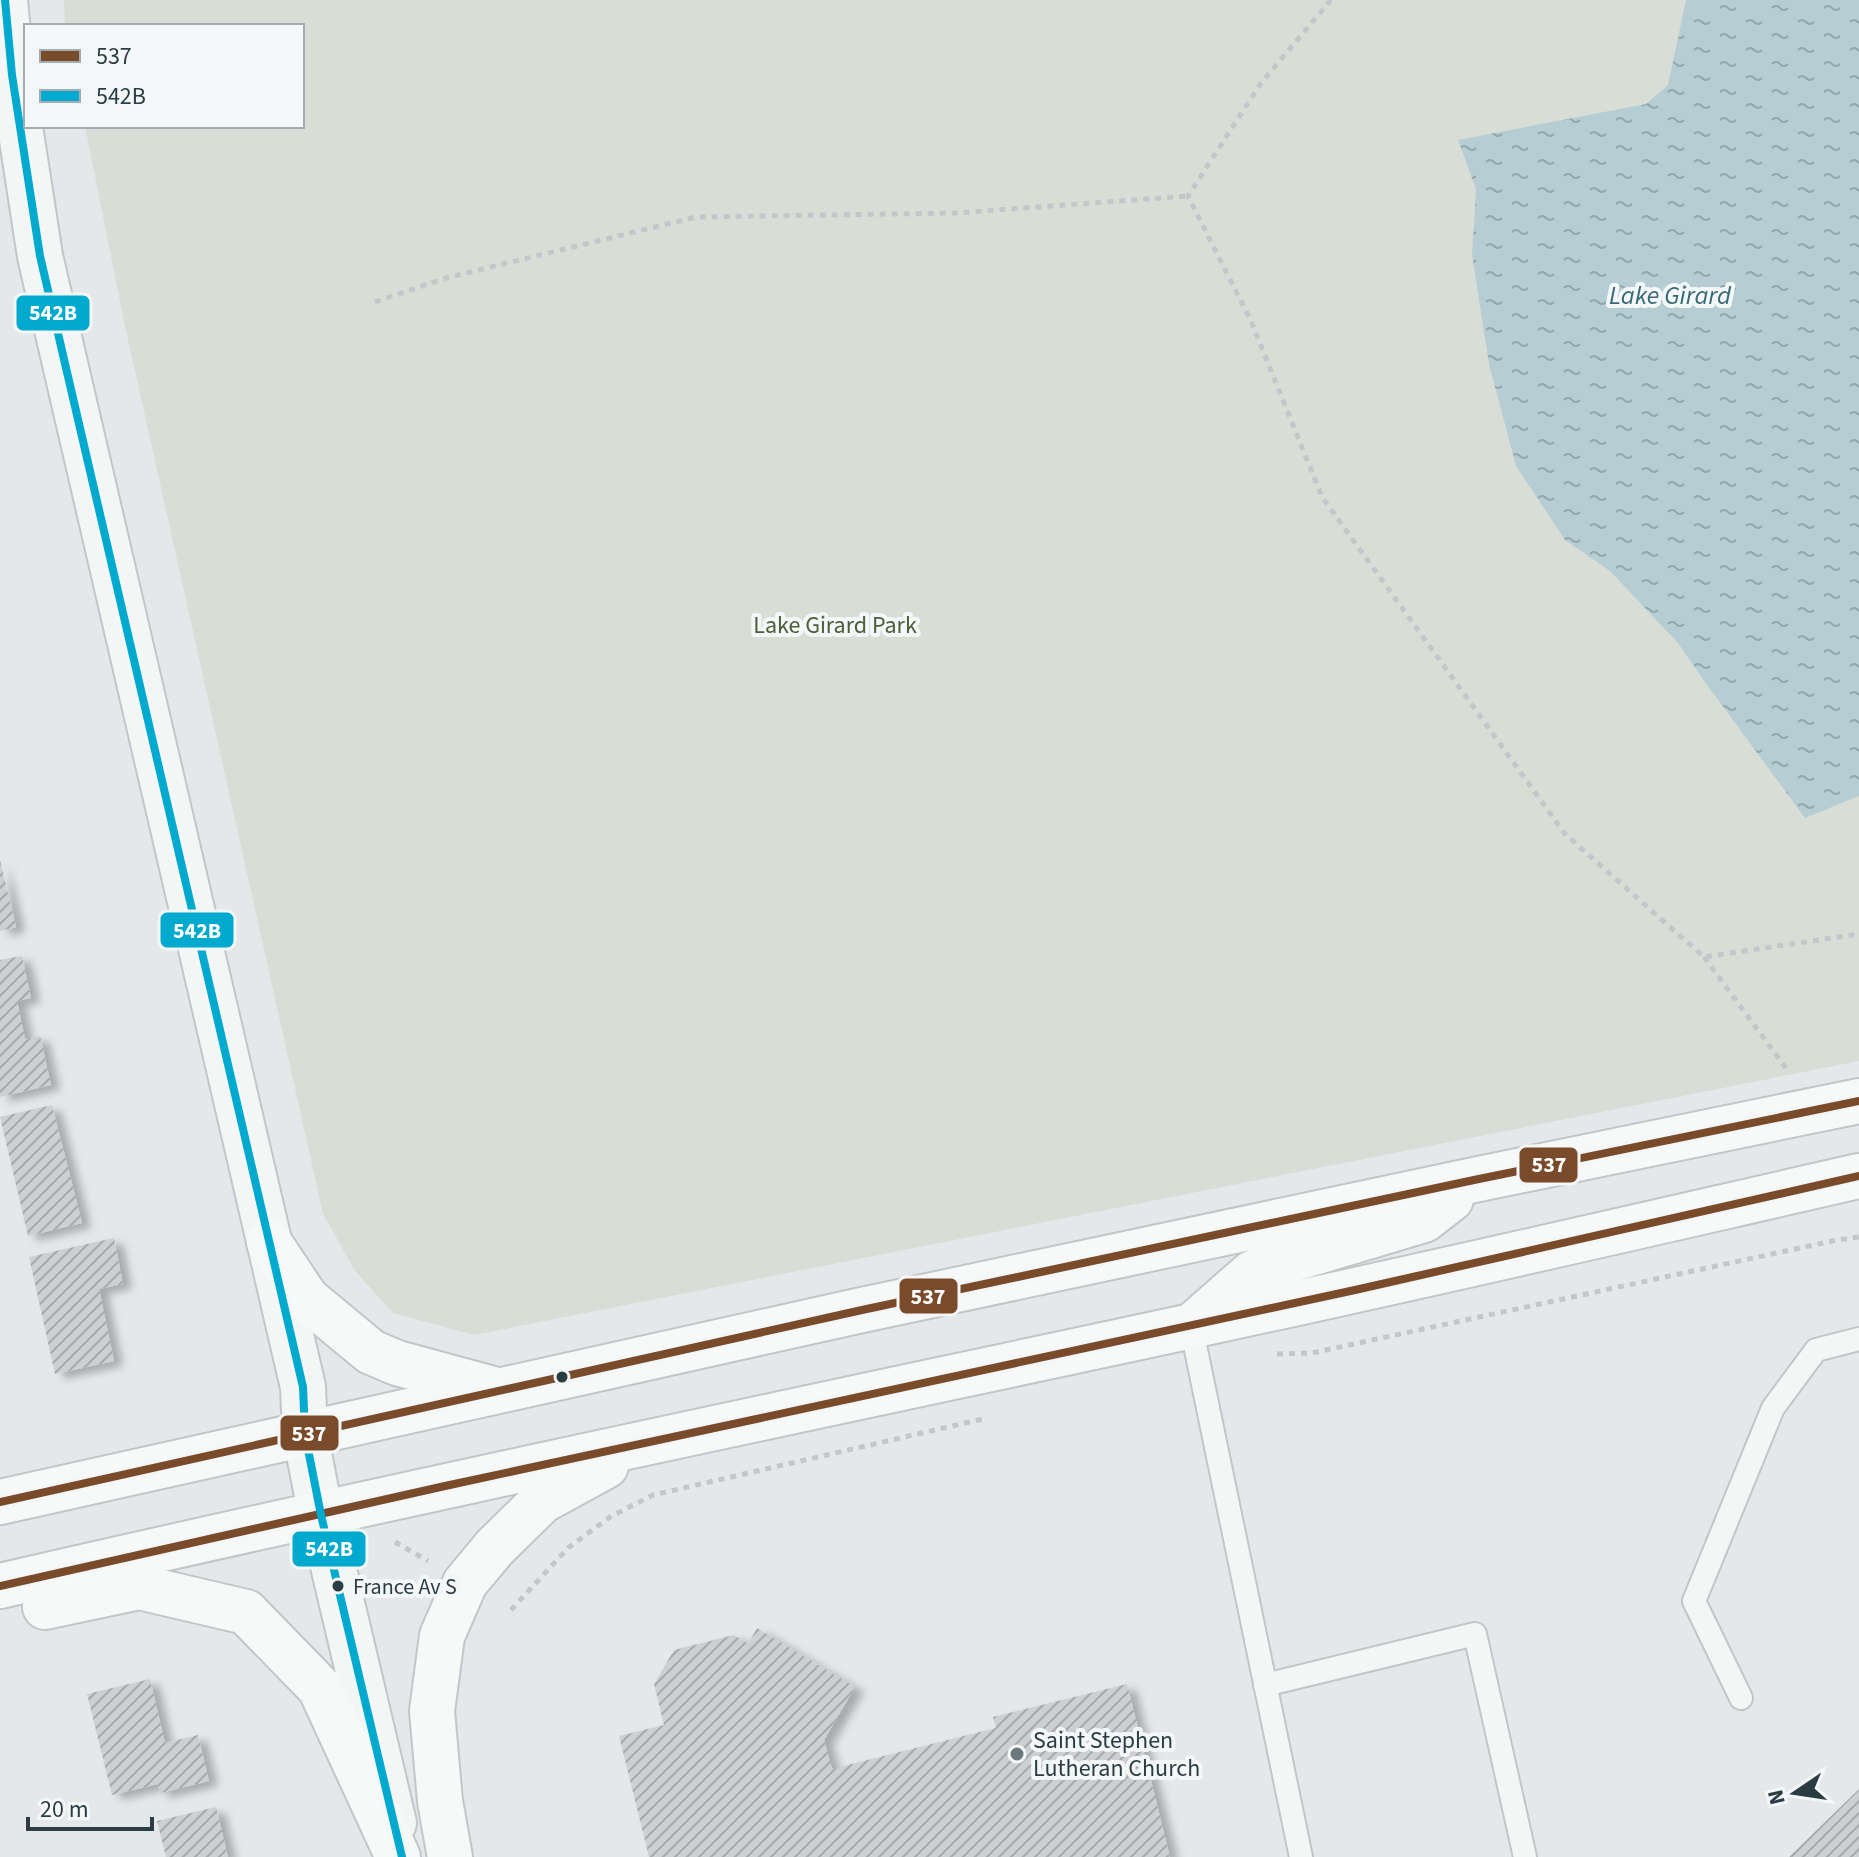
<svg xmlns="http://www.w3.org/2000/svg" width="1859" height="1857" font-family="'Source Sans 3',sans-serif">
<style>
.park{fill:#d8ded6}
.water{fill:url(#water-ripples)}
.building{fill:url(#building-hatch);filter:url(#shadow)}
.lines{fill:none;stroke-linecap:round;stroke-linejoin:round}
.service-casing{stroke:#c3c6c8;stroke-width:26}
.tertiary-casing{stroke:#c3c6c8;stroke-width:48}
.secondary-casing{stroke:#c3c6c8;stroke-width:48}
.path{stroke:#c4c7c9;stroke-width:5;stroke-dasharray:6 6;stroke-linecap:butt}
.service{stroke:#f4f6f6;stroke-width:22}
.tertiary{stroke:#f4f6f6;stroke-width:44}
.secondary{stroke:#f7f8f8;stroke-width:44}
.bus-1-casing{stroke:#f3f7f8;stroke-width:14}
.bus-2-casing{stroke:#f3f7f8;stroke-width:14}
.bus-1{stroke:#7a4b2a;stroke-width:8}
.bus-2{stroke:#00a9ce;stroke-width:8}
.bus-dot{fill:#2c3c43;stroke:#f3f7f8;stroke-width:3}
.poi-dot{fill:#6d787d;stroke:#f3f7f8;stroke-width:3}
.labels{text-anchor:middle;stroke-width:8;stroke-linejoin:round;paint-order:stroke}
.bus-label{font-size:22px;fill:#2c3c43;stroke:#f3f7f8;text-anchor:start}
.park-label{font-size:24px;fill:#4c5e39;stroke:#f3f7f8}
.poi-label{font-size:24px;fill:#2c3c43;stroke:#f3f7f8;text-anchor:start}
.water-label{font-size:26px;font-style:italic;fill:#376876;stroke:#f3f7f8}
.line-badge{stroke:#f3f7f8;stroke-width:3}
.badge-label{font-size:22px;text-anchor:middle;font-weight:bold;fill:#fff}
</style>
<defs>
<pattern id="water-ripples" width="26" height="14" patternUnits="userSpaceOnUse" patternTransform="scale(2)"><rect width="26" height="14" fill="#b5cdd3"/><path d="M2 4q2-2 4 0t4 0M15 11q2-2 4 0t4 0" fill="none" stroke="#93a8ad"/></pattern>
<pattern id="building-hatch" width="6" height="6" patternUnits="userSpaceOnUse" patternTransform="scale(2)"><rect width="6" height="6" fill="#cdd0d2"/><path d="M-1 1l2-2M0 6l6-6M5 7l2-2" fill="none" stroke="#a7aaac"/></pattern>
<filter id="shadow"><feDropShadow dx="9" dy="5" stdDeviation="4" flood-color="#0004"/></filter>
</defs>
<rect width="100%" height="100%" fill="#e5e8ea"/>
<!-- park -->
<path class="park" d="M64 0H1859V1061L474 1335 393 1313 355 1271 323 1214 124 322 85 126H302V26H65Z"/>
<!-- water -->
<path class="water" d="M1686 0H1859V796L1805 818 1702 678 1678 643 1610 571 1565 540 1516 466 1489 364 1472 255 1476 189 1458 140 1646 104 1668 85Z"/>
<!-- building -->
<g class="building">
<path d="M0 860 16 927 0 931Z"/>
<path d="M22 956 31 998 17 1001 25 1039 40 1036 51 1085 0 1097V960Z"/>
<path d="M52 1105 82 1223 28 1236 0 1117Z"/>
<path d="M114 1238 123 1284 99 1289 114 1361 55 1374 29 1257Z"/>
<path d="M757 1628 855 1687 824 1740 832 1769 996 1728 993 1717 1127 1684 1170 1857H649L619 1736 664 1725 654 1684 674 1650 734 1635 748 1644Z"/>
<path d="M150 1679 165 1743 198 1735 209 1781 160 1793 158 1784 112 1795 87 1694Z"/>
<path d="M1859 1789V1857H1789Z"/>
<path d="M216 1807 228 1857H166L157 1821Z"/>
</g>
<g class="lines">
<defs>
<g id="service">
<path d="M1191 1326 1301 1857"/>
<path d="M1265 1685 1475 1634 1525 1857"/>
<path d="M1741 1698 1694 1601 1773 1408 1816 1350 1859 1339"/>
</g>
<path id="tertiary" d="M5 0 12 75 40 256 303 1387 305 1434 321 1515 394 1823"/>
<g id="secondary">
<path d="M269 1242 307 1299 371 1352 397 1363 493 1389"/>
<path d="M1194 1324 1252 1273 1267 1267 1424 1220 1451 1199"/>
<path d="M0 1502 862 1310 1474 1180 1859 1101"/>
<path d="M0 1586C395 1495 791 1412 1187 1327 1411 1279 1635 1227 1859 1176"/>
<path d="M45 1607 139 1587 246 1612 320 1688 398 1857"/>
<path d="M450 1857 440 1801 432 1711 442 1636 465 1583 495 1547 542 1501 606 1466"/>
</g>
</defs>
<!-- service casing -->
<use href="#service" class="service-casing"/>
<!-- tertiary casing -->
<use href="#tertiary" class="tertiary-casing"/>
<!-- secondary casing -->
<use href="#secondary" class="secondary-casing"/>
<!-- path -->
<g class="path">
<path d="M1331 0 1261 83 1188 196 1251 321 1322 497 1565 834 1704 957 1859 934"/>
<path d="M375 302 446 278 696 217 956 213 1188 196"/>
<path d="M1704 957 1788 1071"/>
<path d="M1277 1354 1312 1353 1837 1240 1859 1237"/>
<path d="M395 1542 428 1561"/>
<path d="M511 1610 568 1548 610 1517 653 1495 987 1418"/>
</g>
<!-- service -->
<use href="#service" class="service"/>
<!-- tertiary -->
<use href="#tertiary" class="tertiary"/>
<!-- secondary -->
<use href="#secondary" class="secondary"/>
<defs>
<g id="bus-1">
<path d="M0 1502 862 1310 1474 1180 1859 1101"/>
<path d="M0 1586 445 1486 1355 1290 1859 1176"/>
</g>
<path id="bus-2" d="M5 0 12 75 40 256 303 1387 305 1434 321 1515 402 1857"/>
</defs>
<!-- bus-1 casing -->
<use href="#bus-1" class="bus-1-casing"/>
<!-- bus-2 casing -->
<use href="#bus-2" class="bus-2-casing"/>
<!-- bus-1 -->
<use href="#bus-1" class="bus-1"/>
<!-- bus-2 -->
<use href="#bus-2" class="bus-2"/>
</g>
<!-- markers -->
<g class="bus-dot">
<circle cx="562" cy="1377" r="7"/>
<circle cx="338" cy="1586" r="7"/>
</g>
<circle class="poi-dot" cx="1017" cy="1754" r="8"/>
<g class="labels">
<!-- bus labels -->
<g class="bus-label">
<text x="353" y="1594">France Av S</text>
</g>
<!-- park labels -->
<g class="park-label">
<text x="835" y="633">Lake Girard Park</text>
</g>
<!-- poi labels -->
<g class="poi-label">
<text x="1033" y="1748">Saint Stephen<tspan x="1033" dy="28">Lutheran Church</tspan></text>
</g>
<!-- water labels -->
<g class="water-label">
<text x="1670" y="304">Lake Girard</text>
</g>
</g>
<g class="line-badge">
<rect x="15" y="294" width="76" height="38" rx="8" fill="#00a9ce"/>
<rect x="159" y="911" width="76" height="38" rx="8" fill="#00a9ce"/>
<rect x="1518" y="1146" width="61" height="38" rx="8" fill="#7a4b2a"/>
<rect x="898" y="1277" width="61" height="38" rx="8" fill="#7a4b2a"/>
<rect x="279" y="1414" width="61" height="38" rx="8" fill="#7a4b2a"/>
<rect x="291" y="1530" width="76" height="38" rx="8" fill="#00a9ce"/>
</g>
<g class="badge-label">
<text x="53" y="320">542B</text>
<text x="197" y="938">542B</text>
<text x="1549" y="1172">537</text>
<text x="928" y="1304">537</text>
<text x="309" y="1441">537</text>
<text x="329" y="1556">542B</text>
</g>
<!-- legend -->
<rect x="24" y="24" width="280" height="104" fill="#f3f7f8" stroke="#a3acb0" stroke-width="2"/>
<rect x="40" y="50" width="40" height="12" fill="#7a4b2a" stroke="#a3acb0" stroke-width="2"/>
<text x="96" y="64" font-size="24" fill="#2c3c43">537</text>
<rect x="40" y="90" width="40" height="12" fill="#00a9ce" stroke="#a3acb0" stroke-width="2"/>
<text x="96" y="104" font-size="24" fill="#2c3c43">542B</text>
<!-- north arrow -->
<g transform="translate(1795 1793) rotate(257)" stroke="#f3f7f8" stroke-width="6" paint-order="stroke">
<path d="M0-6L14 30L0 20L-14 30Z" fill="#2c3c43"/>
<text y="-12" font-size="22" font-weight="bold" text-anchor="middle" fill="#2c3c43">N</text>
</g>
<!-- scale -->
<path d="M28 1817v12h124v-12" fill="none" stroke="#2c3c43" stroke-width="4"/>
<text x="40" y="1817" font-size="24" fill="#2c3c43" stroke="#f3f7f8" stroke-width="6" paint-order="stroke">20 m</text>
</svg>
